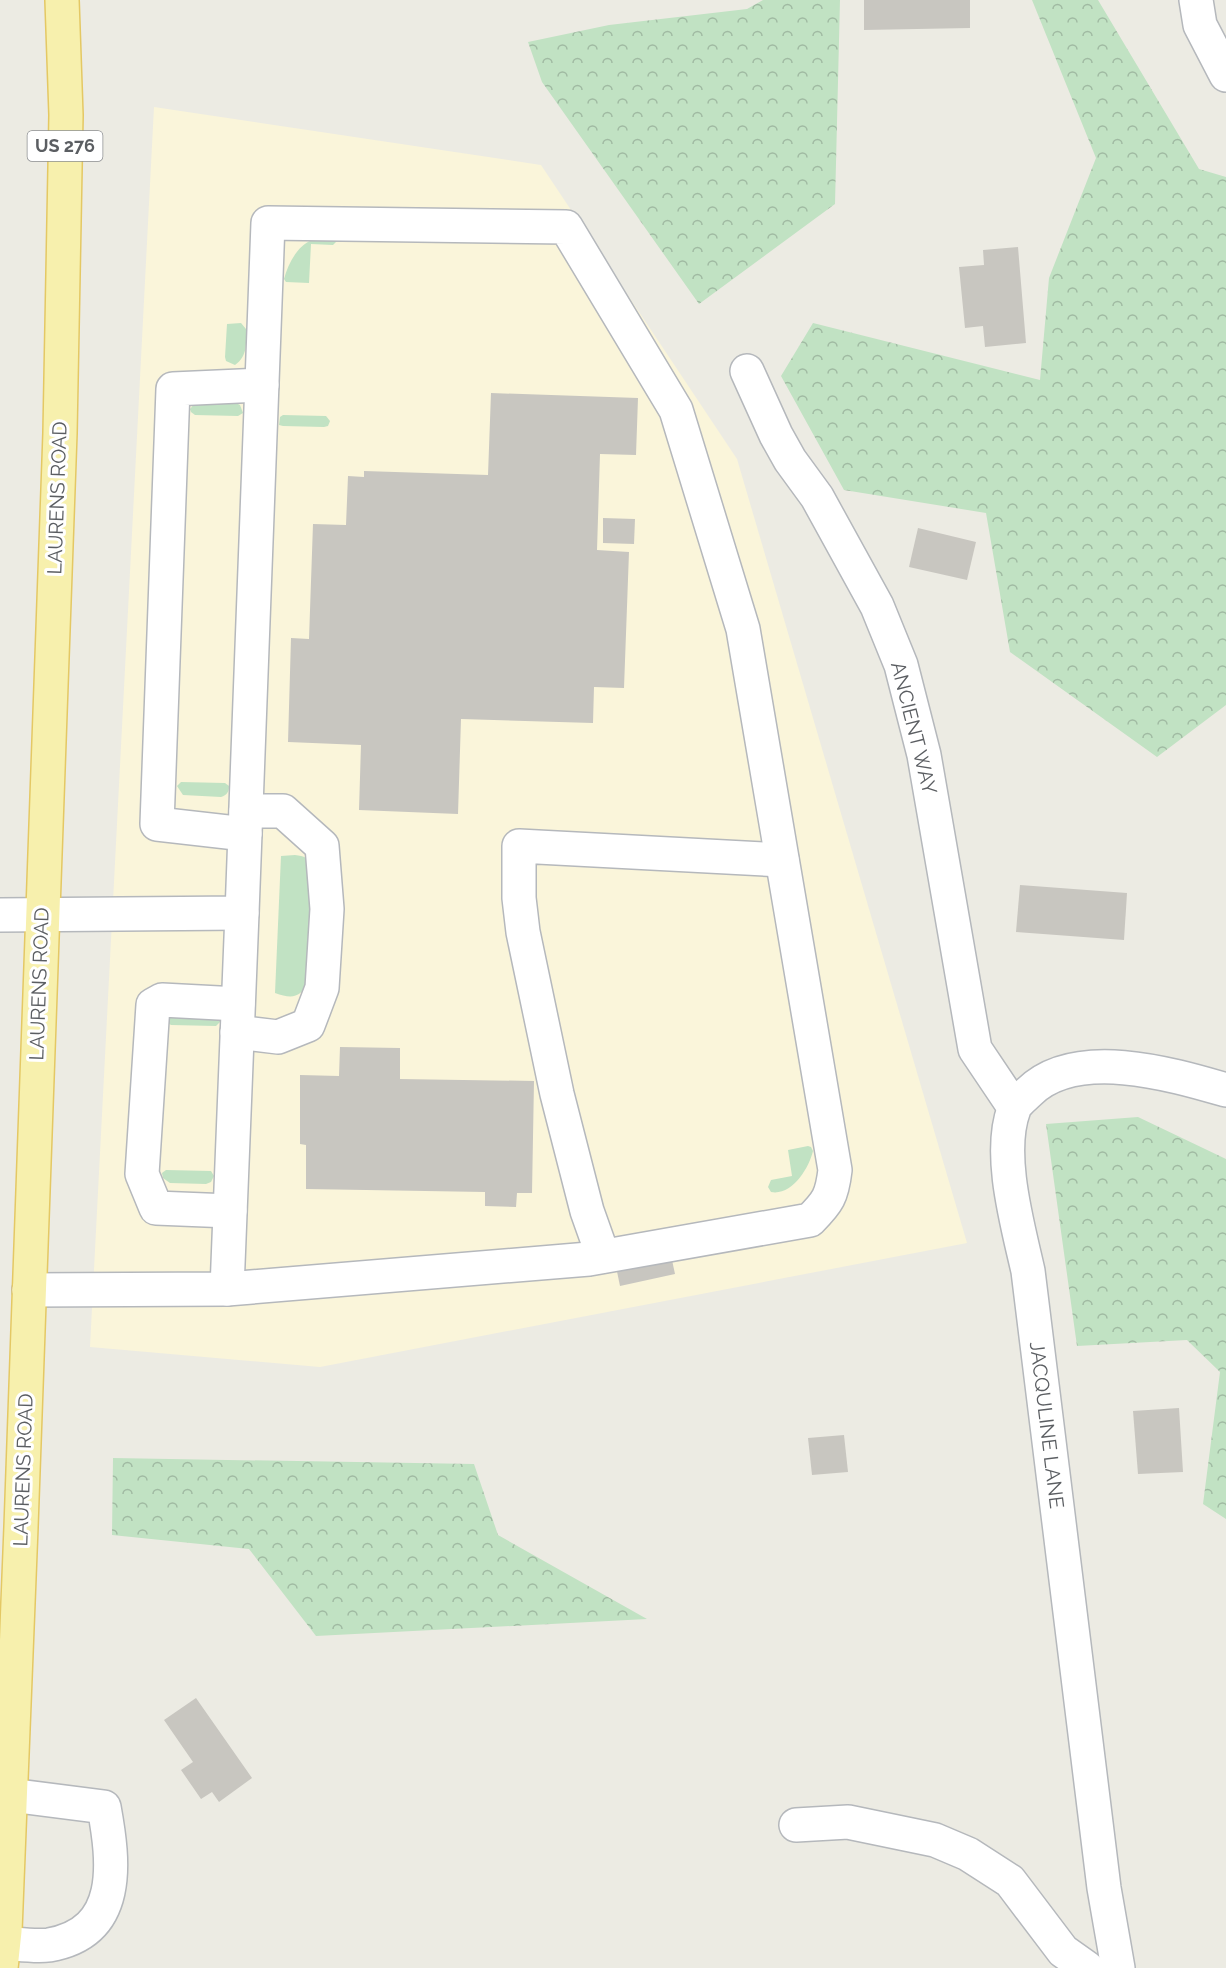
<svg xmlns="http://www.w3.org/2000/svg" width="1226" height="1968" font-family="Raleway,sans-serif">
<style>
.commercial{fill:#faf5da}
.forest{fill:url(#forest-crowns)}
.garden{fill:#c1e2c3}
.building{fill:#c8c6c0}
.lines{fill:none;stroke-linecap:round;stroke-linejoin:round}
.minor-casing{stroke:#b5b8bc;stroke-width:36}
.major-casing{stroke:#e4c864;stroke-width:36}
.minor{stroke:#fff;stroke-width:33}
.major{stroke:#f7f0ad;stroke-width:33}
.labels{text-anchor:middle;stroke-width:6;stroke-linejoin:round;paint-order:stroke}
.shield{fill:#fff;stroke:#8c8e91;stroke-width:1.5}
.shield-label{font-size:18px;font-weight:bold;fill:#5b5e62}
.street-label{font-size:20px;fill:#5b5e62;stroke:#fff}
</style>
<defs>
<pattern id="forest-crowns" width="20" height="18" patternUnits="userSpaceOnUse" patternTransform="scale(1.5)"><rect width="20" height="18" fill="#c1e2c3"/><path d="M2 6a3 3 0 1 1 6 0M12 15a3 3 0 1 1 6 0" fill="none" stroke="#a0baa2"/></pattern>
</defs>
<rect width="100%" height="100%" fill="#ecebe3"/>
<!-- commercial -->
<path class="commercial" d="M154 107 541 165 737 459 967 1243 320 1367 90 1347Z"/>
<!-- forest -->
<g class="forest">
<path d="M763 0H840L835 204 699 304 542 82 528 42 609 25 747 9Z"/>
<path d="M1032 0H1098L1199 169 1226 177V705L1157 757 1010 652 986 513 844 490 781 376 813 323 1040 380 1049 278 1096 158Z"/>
<path d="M1138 1117 1226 1159V1519L1203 1504 1220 1372 1187 1340 1077 1346 1046 1124Z"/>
<path d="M113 1458 474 1464 498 1535 647 1619 316 1636 249 1549 112 1535Z"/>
</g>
<!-- garden -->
<g class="garden">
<path d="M337 236V241L333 245 311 244 309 283 286 282 284 279C288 264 297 246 312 240 319 237 329 237 337 236Z"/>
<path d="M241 323 246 329C246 343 248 356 235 365L226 361 225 357 227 324Z"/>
<path d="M195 403H236L240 405 243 413 238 416 195 415 191 412 190 409Z"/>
<path d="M283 415 326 416 330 421 328 426 324 427 283 426 279 425 280 417Z"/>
<path d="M181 782 225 783 229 786C229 792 227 795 221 797L183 795 177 786Z"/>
<path d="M295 855C304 856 309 858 313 867L309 982C300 998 292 999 275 993L281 856Z"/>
<path d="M170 1014 220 1018V1022L216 1026 171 1025 168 1023Z"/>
<path d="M808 1146 811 1147 813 1151C809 1168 792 1196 771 1192L768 1187 771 1180 792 1176 788 1150Z"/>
<path d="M166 1170 211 1171 214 1176 211 1182 206 1184 170 1183 163 1178 162 1173Z"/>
</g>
<!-- building -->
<g class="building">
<path d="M864 0H970V28L864 30Z"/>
<path d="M1018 247 1026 343 985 347 983 326 965 328 959 267 984 265 983 250Z"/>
<path d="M491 393 638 398 636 455 600 454 597 550 629 552 624 688 594 687 593 723 461 719 458 814 359 810 361 745 288 742 291 638 309 639 313 524 346 525 348 476 364 477V471L488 475Z"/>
<path d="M603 518 635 519 634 544 603 543Z"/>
<path d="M918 528 976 542 967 580 909 567Z"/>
<path d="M1020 885 1127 893 1124 940 1016 932Z"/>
<path d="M340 1047 400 1048V1079L534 1081 532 1193H517L516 1207 485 1206V1192L306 1189V1145L300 1144V1075L339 1076Z"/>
<path d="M669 1246 675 1274 620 1286 614 1257Z"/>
<path d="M1179 1408 1183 1472 1138 1474 1133 1411Z"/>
<path d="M844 1435 848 1472 812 1475 808 1438Z"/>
<path d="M196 1698 252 1778 219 1802 212 1792 201 1799 181 1770 193 1762 164 1720Z"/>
</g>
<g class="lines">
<defs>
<g id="minor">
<path d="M1196 0 1200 25 1226 75"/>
<path d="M747 371 776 435 790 460 817 497 877 606 901 665 924 755 975 1049 1014 1107"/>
<path d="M245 834 157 824 173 389 262 385"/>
<path d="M0 915 242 913 268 223 566 227 676 410 743 629 835 1170C832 1196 828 1202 810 1220L589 1259 227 1289 29 1290"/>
<path d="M237 1032 278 1037 308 1025 322 988 327 909 322 846 283 811H246"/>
<path d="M230 1211 156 1208 142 1174 153 1005 162 1000 238 1004"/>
<path d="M603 1256 587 1211 557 1094 523 932 519 898V846L782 860"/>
<path d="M227 1289 242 913"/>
<path d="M796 1825 848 1822 935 1840 968 1854 1010 1881 1063 1951 1087 1968"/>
<path d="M3 1943C18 1944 35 1947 49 1945 123 1932 114 1862 104 1807L10 1795"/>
<path d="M1118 1968 1104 1888 1028 1271C1018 1226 997 1154 1014 1109 1016 1103 1024 1097 1029 1092 1076 1046 1171 1074 1226 1090"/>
</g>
<path id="major" d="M1 1968 5 1931 21 1527 60 433 66 115 62 0"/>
</defs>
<!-- minor casing -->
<use href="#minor" class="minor-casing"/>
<!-- major casing -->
<use href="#major" class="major-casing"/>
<!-- minor -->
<use href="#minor" class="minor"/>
<!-- major -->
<use href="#major" class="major"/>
</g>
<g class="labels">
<!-- shield labels -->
<rect class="shield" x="27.5" y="131" width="75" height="30" rx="4.5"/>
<g class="shield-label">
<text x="65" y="152">US 276</text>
</g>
<!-- street labels -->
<g class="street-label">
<text transform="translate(57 498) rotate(-88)" y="7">LAURENS ROAD</text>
<text transform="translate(914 728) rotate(76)" y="7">ANCIENT WAY</text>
<text transform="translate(39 984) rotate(-88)" y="7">LAURENS ROAD</text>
<text transform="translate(1047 1425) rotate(83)" y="7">JACQULINE LANE</text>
<text transform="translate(23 1470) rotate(-88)" y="7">LAURENS ROAD</text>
</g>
</g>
</svg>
